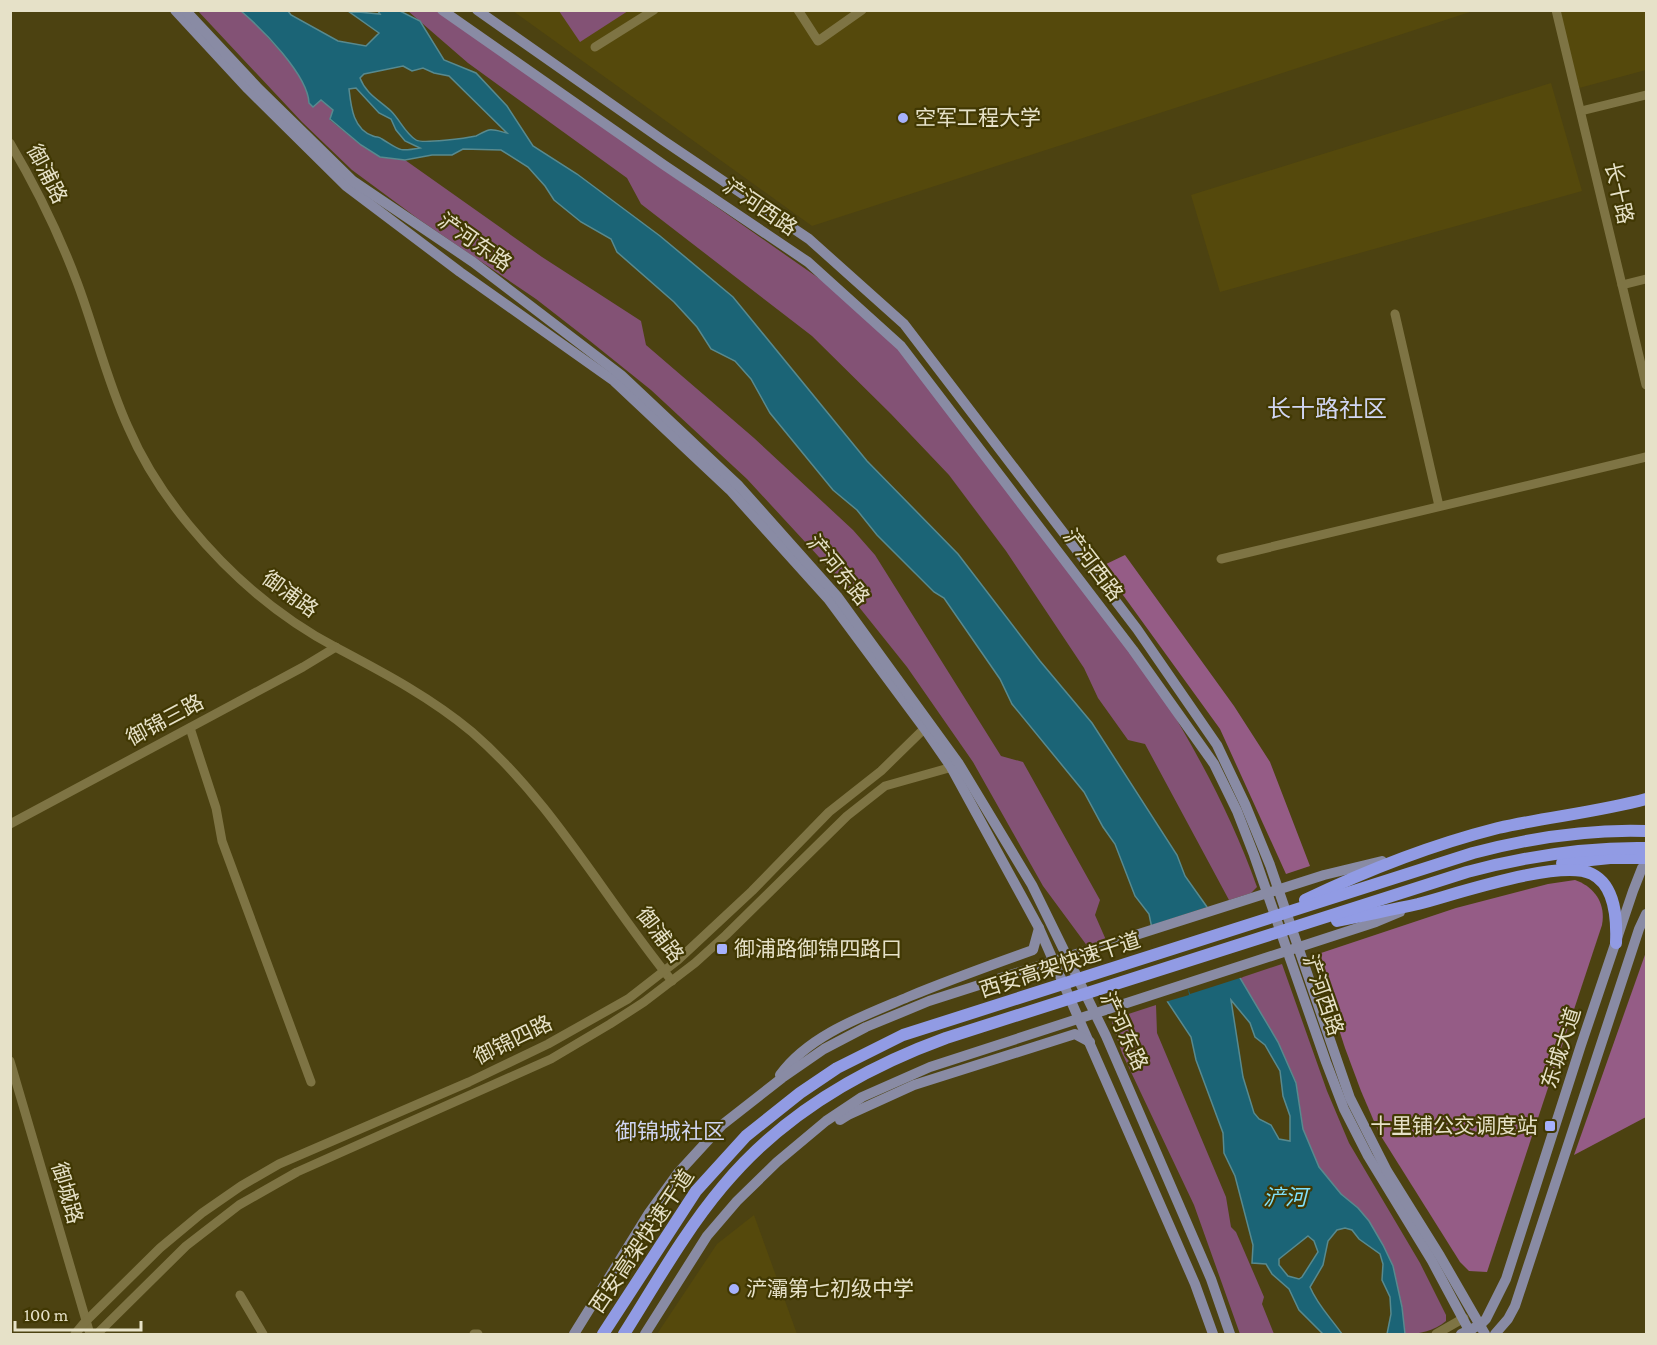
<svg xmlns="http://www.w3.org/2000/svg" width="1657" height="1345" font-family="'Crimson Pro','Noto Sans SC',serif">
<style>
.built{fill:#55490c}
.green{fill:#835275}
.forest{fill:#955c86}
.water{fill:#1b6476;stroke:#588a8f;stroke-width:1.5;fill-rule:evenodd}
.pier{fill:#4c4211}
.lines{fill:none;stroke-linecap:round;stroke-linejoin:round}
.minor{stroke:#7e7444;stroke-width:9}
.major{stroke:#898ba4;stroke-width:10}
.highway{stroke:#919be4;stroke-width:12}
.poi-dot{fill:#a6b1fc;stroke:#413803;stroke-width:2}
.labels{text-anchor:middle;stroke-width:4.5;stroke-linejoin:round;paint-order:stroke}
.poi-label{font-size:21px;fill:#e6e1c8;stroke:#413803;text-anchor:start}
.street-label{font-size:21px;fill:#e6e1c8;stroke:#413803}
.neighbourhood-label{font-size:22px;fill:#d0d5f2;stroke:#413803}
.water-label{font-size:22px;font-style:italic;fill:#80e0fb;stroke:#413803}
.quarter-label{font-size:24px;fill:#d0d5f2;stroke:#413803}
</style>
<rect width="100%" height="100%" fill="#4c4211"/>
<!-- built -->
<g class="built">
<path d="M513 11H1473L812 226Z"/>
<path d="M1560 11H1646V70L1579 88Z"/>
<path d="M1551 83 1582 191 1220 292 1191 195Z"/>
<path d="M754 1215 797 1334H657L717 1244Z"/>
</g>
<!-- green -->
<g class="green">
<path d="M198 11H241L254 22 296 69 309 94 321 100 333 110 330 120 361 145 380 157 405 160 542 257 641 321 646 345 754 438 853 530 875 555 1001 756 1023 762 1100 900 1095 915 1106 940 1088 947 1043 886 973 762 907 667 819 557 747 479 651 390 590 341 536 299 417 218 352 170 302 122Z"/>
<path d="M408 11H437L837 291 905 350 1162 695C1199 756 1233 819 1257 887L1251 893 1229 900 1145 744 1128 740 1098 698 1084 668 1006 551 949 475 891 414 812 336 641 204 627 178 468 63Z"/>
<path d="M559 11H628L580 42Z"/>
<path d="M1282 964 1327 1091 1349 1143 1420 1263 1446 1315V1321C1434 1331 1420 1334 1405 1334L1402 1307 1393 1266 1369 1221 1358 1208 1341 1194 1319 1167 1303 1129 1296 1082 1278 1042 1240 978Z"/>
<path d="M1156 1005 1157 1033 1226 1197 1231 1227 1236 1232 1264 1297 1262 1304 1274 1334H1240L1194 1205 1122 1053 1112 1023 1113 1019Z"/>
</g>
<!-- forest -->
<g class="forest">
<path d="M1125 555 1234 706 1270 762 1310 866 1286 874 1220 729 1102 566Z"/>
<path d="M1575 880C1595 887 1606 904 1602 925L1487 1272 1469 1271 1460 1262 1379 1133 1361 1091 1345 1048 1315 955 1456 908 1548 884Z"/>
<path d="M1646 952V1117L1574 1155Z"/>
</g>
<!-- water -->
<path class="water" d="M241 11H288L291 15 338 41 366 46 379 33 348 11 380 14 378 11H400L420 21 444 60 476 73 507 106 533 146 577 174 660 236 733 297 867 461 958 554 1040 661 1092 723 1177 855 1185 876 1207 907 1240 978 1278 1042 1296 1083 1303 1129 1319 1167 1341 1194 1358 1208 1369 1221 1383 1245 1393 1266 1402 1307 1405 1334H1387L1391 1314 1390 1297 1382 1280 1383 1264 1380 1254 1359 1239 1352 1230 1345 1228 1337 1230 1328 1241 1323 1265 1310 1287C1318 1306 1331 1318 1342 1334H1323L1299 1310 1289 1289 1272 1274 1266 1264 1252 1263 1253 1245 1235 1176 1224 1153 1223 1133 1196 1060 1191 1037 1167 1001 1149 914 1135 896 1115 844 1103 827 1084 792 1012 704 1000 679 944 598 934 592 877 535 857 510 833 490 770 413 751 379 735 361 711 349 697 327 674 302 617 252 611 239 581 222 554 200 545 186 528 167 501 150 463 149 452 155H432L405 160 380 157 361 145 330 119 333 110 321 100 313 107 309 103C308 75 262 29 241 11ZM403 66 412 71 423 68 434 73 449 76 507 133C502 132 494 129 489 130 485 131 480 134 476 136 467 138 422 144 416 140 405 133 400 120 391 111 379 100 366 94 360 78L364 74ZM356 88 379 113 391 119 396 130 405 141 420 148C398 152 400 150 382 139 378 136 378 138 373 136 353 129 351 107 349 89ZM1231 1000 1250 1023 1255 1037 1265 1045 1280 1071 1283 1096 1290 1116V1141L1279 1139 1271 1125 1259 1119 1254 1113 1243 1077ZM1308 1236 1314 1241 1318 1252 1302 1277 1299 1279 1288 1276 1279 1265V1259Z"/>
<!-- pier -->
<path class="pier" d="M1210 906 1218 920 1243 977 1190 994 1188 988 1189 995 1165 1002 1156 978 1149 926Z"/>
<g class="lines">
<!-- minor -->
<g class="minor">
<path d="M798 10 818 41 862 10"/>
<path d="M1556 10 1646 385"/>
<path d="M595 47 654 10"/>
<path d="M1581 111 1646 95"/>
<path d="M10 143C36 187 59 234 77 282 95 330 107 381 128 427 143 462 165 496 189 525 230 575 280 618 337 648 384 673 430 697 472 732 553 802 605 899 672 981"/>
<path d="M1622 285 1646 279"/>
<path d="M1395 314 1439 506"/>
<path d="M1221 559 1646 457"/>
<path d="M190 728 216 808 222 841 311 1082"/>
<path d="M10 824 303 667 336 647"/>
<path d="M10 1061 90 1334"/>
<path d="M240 1295 263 1334"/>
<path d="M75 1334 85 1322 160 1248 202 1213 241 1186 279 1164 469 1082 548 1044 628 999 678 960 752 891 829 812 881 771 929 724"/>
<path d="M97 1334 186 1246 239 1205 297 1172 551 1059 610 1024 644 1002 695 963 726 935 847 816 885 786 956 766"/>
<path d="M474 1334H478"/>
<path d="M1436 1334 1464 1318"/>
</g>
<!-- major -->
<g class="major">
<path d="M175 10 248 89 346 186 460 272 614 381 730 490 829 600 924 728 951 767 1039 928 1195 1284 1213 1334"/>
<path d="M185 10 257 87 353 181 473 262 621 375 739 486 837 596 959 764 1032 885 1106 1036 1211 1279 1230 1334"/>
<path d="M442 10 664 165 808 262 901 346 1133 650 1214 764 1237 811 1254 855 1326 1062 1344 1109 1368 1156 1432 1261 1471 1334"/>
<path d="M477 10 664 141 809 239 904 324 1137 629 1217 745 1245 804 1270 865 1350 1098 1387 1171 1440 1256 1485 1334"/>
<path d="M780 1075C809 1035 863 1016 908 997 949 980 991 965 1033 950L1039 928"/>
<path d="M840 1120 848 1115 914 1085 1075 1034 1090 1042"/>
<path d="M574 1334 649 1213 678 1173 722 1125 782 1078 824 1049 866 1027 929 1001 1324 875 1382 861"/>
<path d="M645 1334 707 1236 737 1201 777 1162 826 1121 862 1097 930 1067 1376 922 1400 912"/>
<path d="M1461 1334 1480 1325 1486 1319 1506 1279 1581 1045 1633 891 1642 868 1646 863"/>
<path d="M1495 1334 1508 1319 1515 1306 1639 929 1646 914"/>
</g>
<!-- highway -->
<g class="highway">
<path d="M1562 863 1610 858H1646"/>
<path d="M1305 900C1367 870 1431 845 1498 828 1547 817 1598 812 1646 799"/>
<path d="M1337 921C1364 915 1391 910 1418 904 1453 895 1561 858 1592 874 1616 886 1617 920 1616 943"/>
<path d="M603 1334 696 1191 746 1136 800 1093 837 1068 903 1035 1473 853C1530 838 1587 829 1646 831"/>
<path d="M624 1334C655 1285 685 1231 723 1186 781 1116 861 1069 946 1038L1467 872C1527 856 1585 847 1646 848"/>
</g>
</g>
<!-- markers -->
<g class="poi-dot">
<circle cx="903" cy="118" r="6"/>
<rect x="716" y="943" width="12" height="12" rx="3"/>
<rect x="1544" y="1120" width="12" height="12" rx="3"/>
<circle cx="734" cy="1289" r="6"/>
</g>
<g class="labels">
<!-- poi labels -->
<g class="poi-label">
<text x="915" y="125">空军工程大学</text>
<text x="734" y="956">御浦路御锦四路口</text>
<text x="1538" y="1133" text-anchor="end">十里铺公交调度站</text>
<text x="746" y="1296">浐灞第七初级中学</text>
</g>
<!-- street labels -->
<g class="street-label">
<text transform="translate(47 174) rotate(63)" y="7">御浦路</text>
<text transform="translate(1619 193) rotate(77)" y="7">长十路</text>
<text transform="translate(760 207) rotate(34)" y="7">浐河西路</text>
<text transform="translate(475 242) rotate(35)" y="7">浐河东路</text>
<text transform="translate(1093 565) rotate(53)" y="7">浐河西路</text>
<text transform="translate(838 570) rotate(50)" y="7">浐河东路</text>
<text transform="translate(290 594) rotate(36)" y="7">御浦路</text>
<text transform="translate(165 720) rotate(-28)" y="7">御锦三路</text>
<text transform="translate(660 935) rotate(53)" y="7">御浦路</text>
<text transform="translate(1060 965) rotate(-18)" y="7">西安高架快速干道</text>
<text transform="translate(1323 995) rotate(71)" y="7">浐河西路</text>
<text transform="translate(1124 1031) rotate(65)" y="7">浐河东路</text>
<text transform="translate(513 1040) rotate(-26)" y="7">御锦四路</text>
<text transform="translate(1561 1048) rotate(-72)" y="7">东城大道</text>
<text transform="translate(67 1193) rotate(74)" y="7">御城路</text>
<text transform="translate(642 1241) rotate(-56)" y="7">西安高架快速干道</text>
</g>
<!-- neighbourhood labels -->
<g class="neighbourhood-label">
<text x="670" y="1139">御锦城社区</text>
</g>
<!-- water labels -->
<g class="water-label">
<text x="1285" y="1205">浐河</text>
</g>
<!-- quarter labels -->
<g class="quarter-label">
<text x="1327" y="417">长十路社区</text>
</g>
</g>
<!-- border -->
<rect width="1657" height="1345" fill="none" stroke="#e6e1c8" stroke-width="24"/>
<!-- scale -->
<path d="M15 1321v9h126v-9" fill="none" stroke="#e6e1c8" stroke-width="3"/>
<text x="24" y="1321" font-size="18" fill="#e6e1c8" stroke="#413803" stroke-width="4.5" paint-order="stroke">100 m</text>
</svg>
